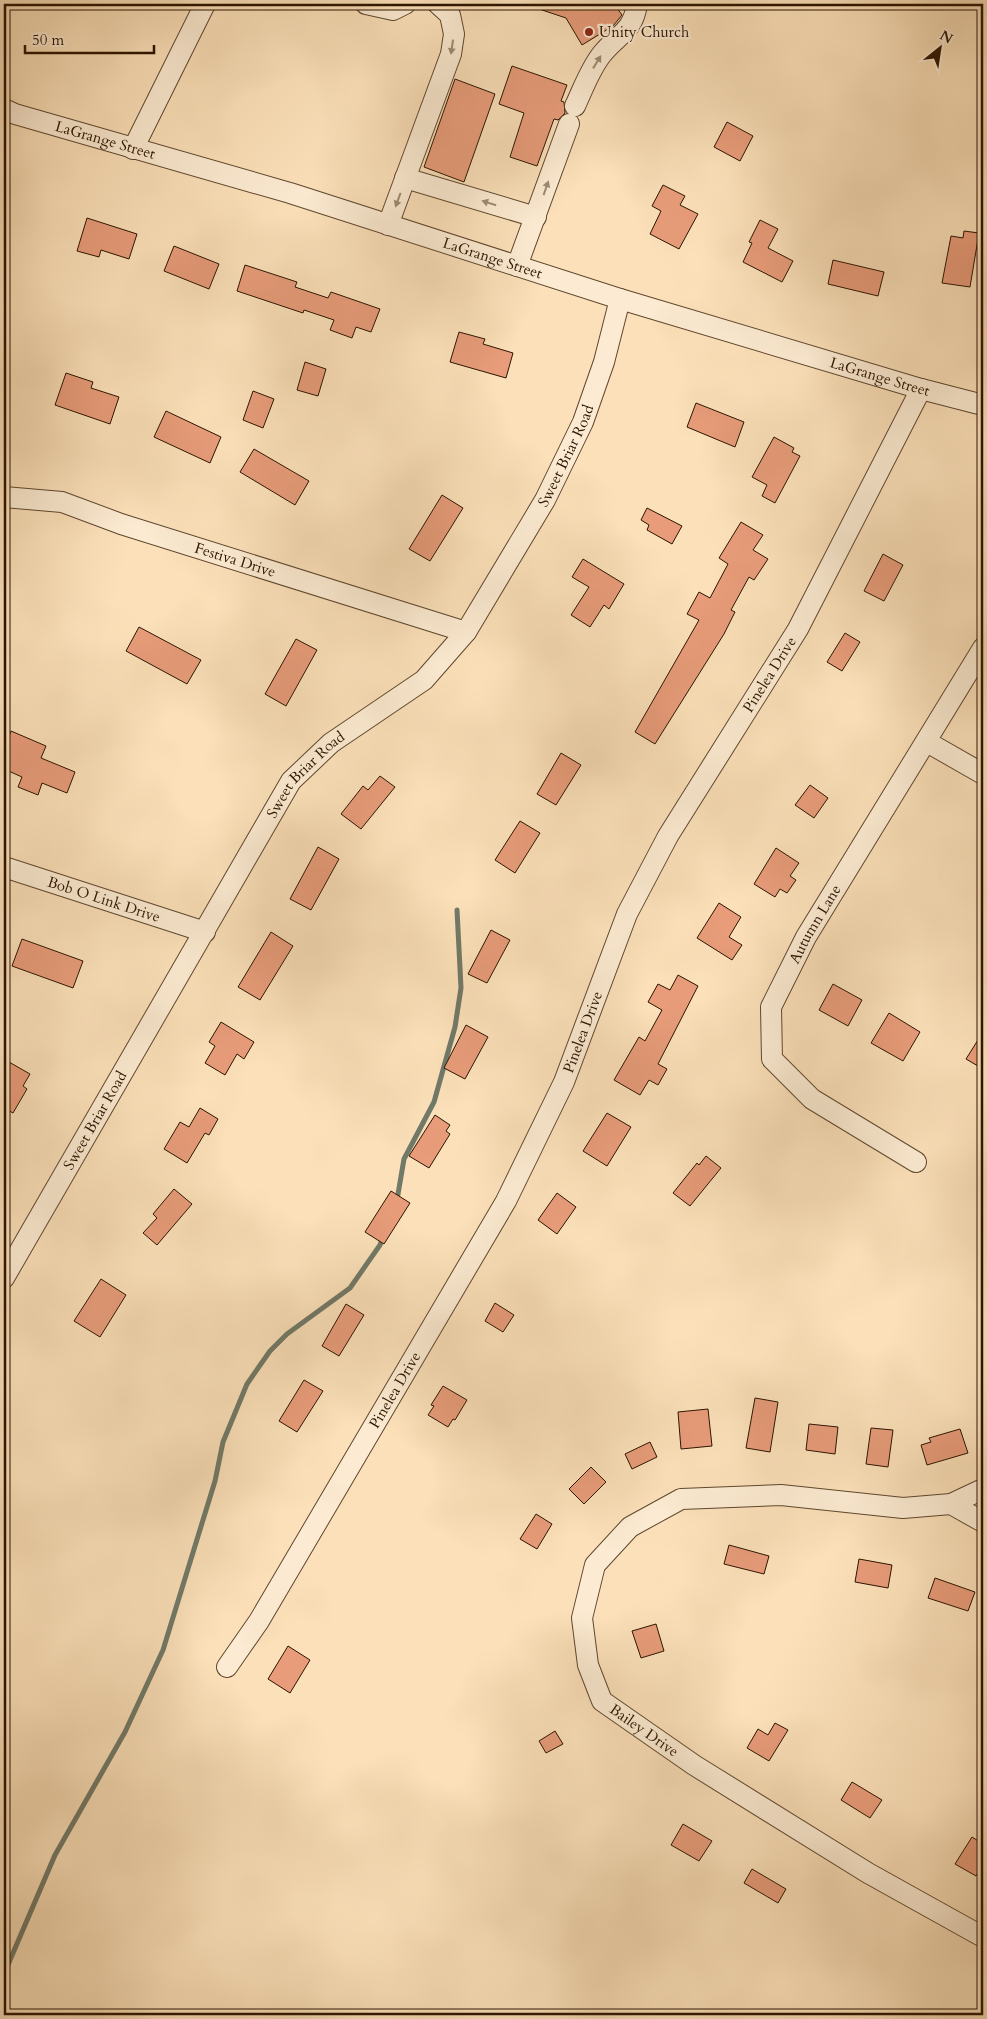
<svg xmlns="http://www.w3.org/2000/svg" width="987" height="2019" font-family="Cardo,serif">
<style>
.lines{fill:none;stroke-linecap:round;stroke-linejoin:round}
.stream{stroke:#717968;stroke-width:5}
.building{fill:#e89c7a;stroke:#2b1400}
.minor-casing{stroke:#5f472e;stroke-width:22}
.minor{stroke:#fcebd2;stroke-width:20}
.oneway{fill:#9e8a74}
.poi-dot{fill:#8f2418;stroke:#fcebd2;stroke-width:2}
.labels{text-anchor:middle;stroke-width:4.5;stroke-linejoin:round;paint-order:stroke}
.poi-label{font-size:15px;fill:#2b1400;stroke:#fcebd2;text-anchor:start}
.street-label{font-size:15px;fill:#2b1400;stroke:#fcebd2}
</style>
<rect width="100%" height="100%" fill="#fbe0b9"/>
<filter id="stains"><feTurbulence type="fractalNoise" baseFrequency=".004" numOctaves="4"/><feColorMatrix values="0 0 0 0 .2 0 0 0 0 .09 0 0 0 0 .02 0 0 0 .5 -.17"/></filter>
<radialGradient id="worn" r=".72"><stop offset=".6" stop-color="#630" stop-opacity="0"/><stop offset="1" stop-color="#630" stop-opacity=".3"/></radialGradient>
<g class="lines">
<!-- stream -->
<g class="stream">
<path d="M397 1200 404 1159 434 1102 455 1027 461 988 457 910"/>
<path d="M4 1974 55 1855 125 1732 163 1650 215 1481 223 1442 247 1384 270 1351 287 1334 350 1288 380 1245 383 1236"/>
</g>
</g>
<!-- building -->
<g class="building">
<path d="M531 4H614L622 15 613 26 582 45 566 18 530 6Z"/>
<path d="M512 66 567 85 561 101 564 102 565 113 558 120 554 119 537 166 510 157 524 113 499 104Z"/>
<path d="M455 79 495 94 464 182 424 167Z"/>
<path d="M727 122 753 136 740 161 714 147Z"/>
<path d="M663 185 685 196 680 205 698 214 679 249 650 234 661 211 652 206Z"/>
<path d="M87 218 137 234 129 259 101 250 99 257 77 251Z"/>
<path d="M760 220 778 229 768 248 793 261 782 282 743 262 752 243 749 242Z"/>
<path d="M964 231 979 233 970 287 942 283 951 236 963 238Z"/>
<path d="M174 246 219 264 209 289 164 271Z"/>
<path d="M833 260 884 272 878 296 828 284Z"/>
<path d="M245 265 297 282 295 287 328 298 331 292 380 309 371 332 356 327 352 338 330 330 334 320 304 310 303 313 237 291Z"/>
<path d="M459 332 485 339 483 344 513 353 506 378 450 362Z"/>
<path d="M305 362 326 369 318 396 297 390Z"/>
<path d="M66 373 93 382 91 388 119 397 110 424 55 405Z"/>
<path d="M253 391 274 399 263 428 243 420Z"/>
<path d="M696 403 744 422 735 447 687 427Z"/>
<path d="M166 411 221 437 210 463 154 437Z"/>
<path d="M774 437 794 448 792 452 800 456 775 503 762 496 767 485 752 477Z"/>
<path d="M254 449 309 481 295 505 240 472Z"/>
<path d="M442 495 463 508 430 561 409 549Z"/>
<path d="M647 508 682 526 672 544 647 530 649 525 641 520Z"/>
<path d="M741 522 763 535 753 550 768 559 754 580 749 577 731 610 735 612 724 634 655 744 635 732 699 620 687 614 699 592 710 598 728 564 719 558Z"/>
<path d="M883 554 903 565 884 601 864 591Z"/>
<path d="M583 559 624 584 609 609 604 605 590 627 571 615 589 587 572 577Z"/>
<path d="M139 627 201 660 187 684 126 651Z"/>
<path d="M845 633 860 642 842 671 827 662Z"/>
<path d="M296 639 317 650 286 706 265 694Z"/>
<path d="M11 731 46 746 41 758 75 772 67 793 42 783 38 795 18 787 22 777 4 769V749Z"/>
<path d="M561 753 581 765 556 805 537 794Z"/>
<path d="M380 776 395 787 361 829 341 814 363 786 368 790Z"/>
<path d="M810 785 828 798 814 818 795 805Z"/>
<path d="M520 821 540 833 515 873 495 860Z"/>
<path d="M318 847 339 859 311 910 290 899Z"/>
<path d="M776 848 799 863 790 876 796 880 787 893 780 889 775 897 754 884Z"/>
<path d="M719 903 741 917 729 937 742 945 732 960 697 938Z"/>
<path d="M491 930 510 940 487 983 468 974Z"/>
<path d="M271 932 293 946 260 1000 238 987Z"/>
<path d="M22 939 83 961 73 988 12 966Z"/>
<path d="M678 975 698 986 658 1064 667 1069 658 1085 649 1080 640 1095 614 1080 639 1037 645 1041 662 1010 648 1002 658 984 670 990Z"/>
<path d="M833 984 862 1000 848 1026 819 1010Z"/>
<path d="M889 1013 920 1032 903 1061 871 1043Z"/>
<path d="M221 1022 254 1042 244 1059 237 1054 225 1075 205 1063 215 1046 209 1042Z"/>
<path d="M466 1025 488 1037 465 1079 444 1068Z"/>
<path d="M983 1032V1069L966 1059Z"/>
<path d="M9 1062 30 1074 23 1086 27 1089 13 1113 4 1108V1072Z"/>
<path d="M200 1108 218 1119 209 1135 205 1133 187 1163 164 1149 180 1122 189 1127Z"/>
<path d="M607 1113 631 1127 607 1166 583 1151Z"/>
<path d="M435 1115 450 1125 446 1131 450 1134 429 1168 409 1156Z"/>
<path d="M706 1156 721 1168 690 1206 673 1193 697 1163 699 1165Z"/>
<path d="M174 1189 192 1204 157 1245 143 1233 157 1218 153 1214Z"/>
<path d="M391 1191 410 1203 384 1244 365 1232Z"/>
<path d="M557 1193 576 1207 557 1234 538 1220Z"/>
<path d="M101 1279 126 1295 100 1337 74 1321Z"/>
<path d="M495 1303 514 1315 503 1332 485 1321Z"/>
<path d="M346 1304 364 1315 339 1356 322 1346Z"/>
<path d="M304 1380 323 1391 297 1432 279 1421Z"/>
<path d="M443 1386 467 1400 455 1420 453 1419 448 1427 428 1415 434 1406 431 1405Z"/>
<path d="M755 1398 778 1402 770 1452 746 1448Z"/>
<path d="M708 1409 712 1446 681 1449 678 1412Z"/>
<path d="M809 1424 838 1427 835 1454 806 1450Z"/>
<path d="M871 1428 893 1430 888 1467 866 1464Z"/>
<path d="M960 1429 968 1453 927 1465 921 1445 931 1442 929 1438Z"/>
<path d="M650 1442 657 1457 632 1469 625 1454Z"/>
<path d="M591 1467 606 1482 584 1504 569 1489Z"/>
<path d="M536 1514 552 1524 537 1549 520 1539Z"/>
<path d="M729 1545 769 1556 764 1574 724 1564Z"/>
<path d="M859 1559 892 1565 888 1588 855 1582Z"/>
<path d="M935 1578 975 1592 968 1611 928 1598Z"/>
<path d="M656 1624 664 1651 641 1658 632 1631Z"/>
<path d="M288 1646 310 1660 290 1693 268 1679Z"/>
<path d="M775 1723 788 1730 769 1761 747 1748 758 1729 768 1735Z"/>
<path d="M555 1731 563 1744 546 1753 539 1741Z"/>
<path d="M852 1782 882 1800 870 1818 841 1800Z"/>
<path d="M683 1824 712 1841 699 1861 671 1845Z"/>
<path d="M972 1837 983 1844V1864L976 1876 955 1864Z"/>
<path d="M752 1869 786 1889 778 1903 744 1883Z"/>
</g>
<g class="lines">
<defs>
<g id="minor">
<path d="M366 4 393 10 405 4"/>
<path d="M575 106C583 89 590 69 602 54 618 34 633 32 637 4"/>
<path id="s1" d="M4 109 15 114 290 193 620 299 921 389 983 405"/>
<path d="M133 149 205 4"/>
<path d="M405 178 536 217"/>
<path d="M388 225 451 54 454 34 450 15 438 4"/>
<path d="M517 266 569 124"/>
<path id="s2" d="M4 497 62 502 121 524 466 632"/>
<path d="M927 742 983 774"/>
<path id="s3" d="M4 867 205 932"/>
<path id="s4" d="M916 1162 812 1099 772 1059 771 1007 806 937 983 648"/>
<path id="s5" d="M4 1278 291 781 331 743 424 680 466 632 545 500 583 422 604 362 620 299"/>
<path id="s6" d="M983 1489 951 1504 903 1508 781 1495 681 1499 630 1527 595 1565 582 1618 588 1665 602 1701 694 1765 868 1873 983 1937"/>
<path d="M951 1504 983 1522"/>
<path id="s7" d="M227 1667 259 1621 506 1201 564 1082 627 914 668 836 798 629 921 389"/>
</g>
</defs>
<!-- minor casing -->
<use href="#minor" class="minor-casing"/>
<!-- minor -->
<use href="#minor" class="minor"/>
</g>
<!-- one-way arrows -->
<defs><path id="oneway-solid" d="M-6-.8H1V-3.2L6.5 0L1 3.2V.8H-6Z" transform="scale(1.25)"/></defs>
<g class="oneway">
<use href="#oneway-solid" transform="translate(452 47) rotate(98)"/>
<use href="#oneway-solid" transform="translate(597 62) rotate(-58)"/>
<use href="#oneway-solid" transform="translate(546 188) rotate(-71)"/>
<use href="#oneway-solid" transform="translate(398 200) rotate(110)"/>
<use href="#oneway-solid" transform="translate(489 203) rotate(-163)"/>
</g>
<!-- markers -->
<circle class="poi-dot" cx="589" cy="32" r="5"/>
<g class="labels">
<!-- poi labels -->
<g class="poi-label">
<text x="599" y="37">Unity Church</text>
</g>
<!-- street labels -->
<g class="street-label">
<text dy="5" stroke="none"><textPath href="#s1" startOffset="106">LaGrange Street</textPath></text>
<text dy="5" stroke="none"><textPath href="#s1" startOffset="511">LaGrange Street</textPath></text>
<text dy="5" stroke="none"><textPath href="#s1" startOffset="916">LaGrange Street</textPath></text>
<text dy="5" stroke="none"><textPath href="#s5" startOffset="1008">Sweet Briar Road</textPath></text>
<text dy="5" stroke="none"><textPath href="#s2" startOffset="241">Festiva Drive</textPath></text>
<text dy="5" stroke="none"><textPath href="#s7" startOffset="1134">Pinelea Drive</textPath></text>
<text dy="5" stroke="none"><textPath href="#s5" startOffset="588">Sweet Briar Road</textPath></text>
<text dy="5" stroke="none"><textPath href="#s3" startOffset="105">Bob O Link Drive</textPath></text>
<text dy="5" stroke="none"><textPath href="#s4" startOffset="324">Autumn Lane</textPath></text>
<text dy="5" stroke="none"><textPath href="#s7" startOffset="729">Pinelea Drive</textPath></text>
<text dy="5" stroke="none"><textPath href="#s5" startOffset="182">Sweet Briar Road</textPath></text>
<text dy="5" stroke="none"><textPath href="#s7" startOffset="324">Pinelea Drive</textPath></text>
<text dy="5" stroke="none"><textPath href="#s6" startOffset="608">Bailey Drive</textPath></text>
</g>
</g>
<!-- margin -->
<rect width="987" height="2019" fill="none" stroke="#fbe0b9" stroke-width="20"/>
<rect x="5" y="5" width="977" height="2009" fill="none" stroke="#2b1400" stroke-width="2.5"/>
<rect x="10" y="10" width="967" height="1999" fill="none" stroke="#2b1400"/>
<!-- north arrow -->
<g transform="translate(940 48) rotate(30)" stroke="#fcebd2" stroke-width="4" paint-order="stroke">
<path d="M0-4L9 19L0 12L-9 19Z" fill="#2b1400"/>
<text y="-8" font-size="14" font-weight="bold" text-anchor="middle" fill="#2b1400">N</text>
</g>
<!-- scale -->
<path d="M25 45v8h129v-8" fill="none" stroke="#2b1400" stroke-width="2.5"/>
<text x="32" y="45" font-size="15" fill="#2b1400" stroke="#fcebd2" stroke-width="4" paint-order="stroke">50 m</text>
<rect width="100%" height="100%" filter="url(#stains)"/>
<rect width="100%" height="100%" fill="url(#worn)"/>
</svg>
